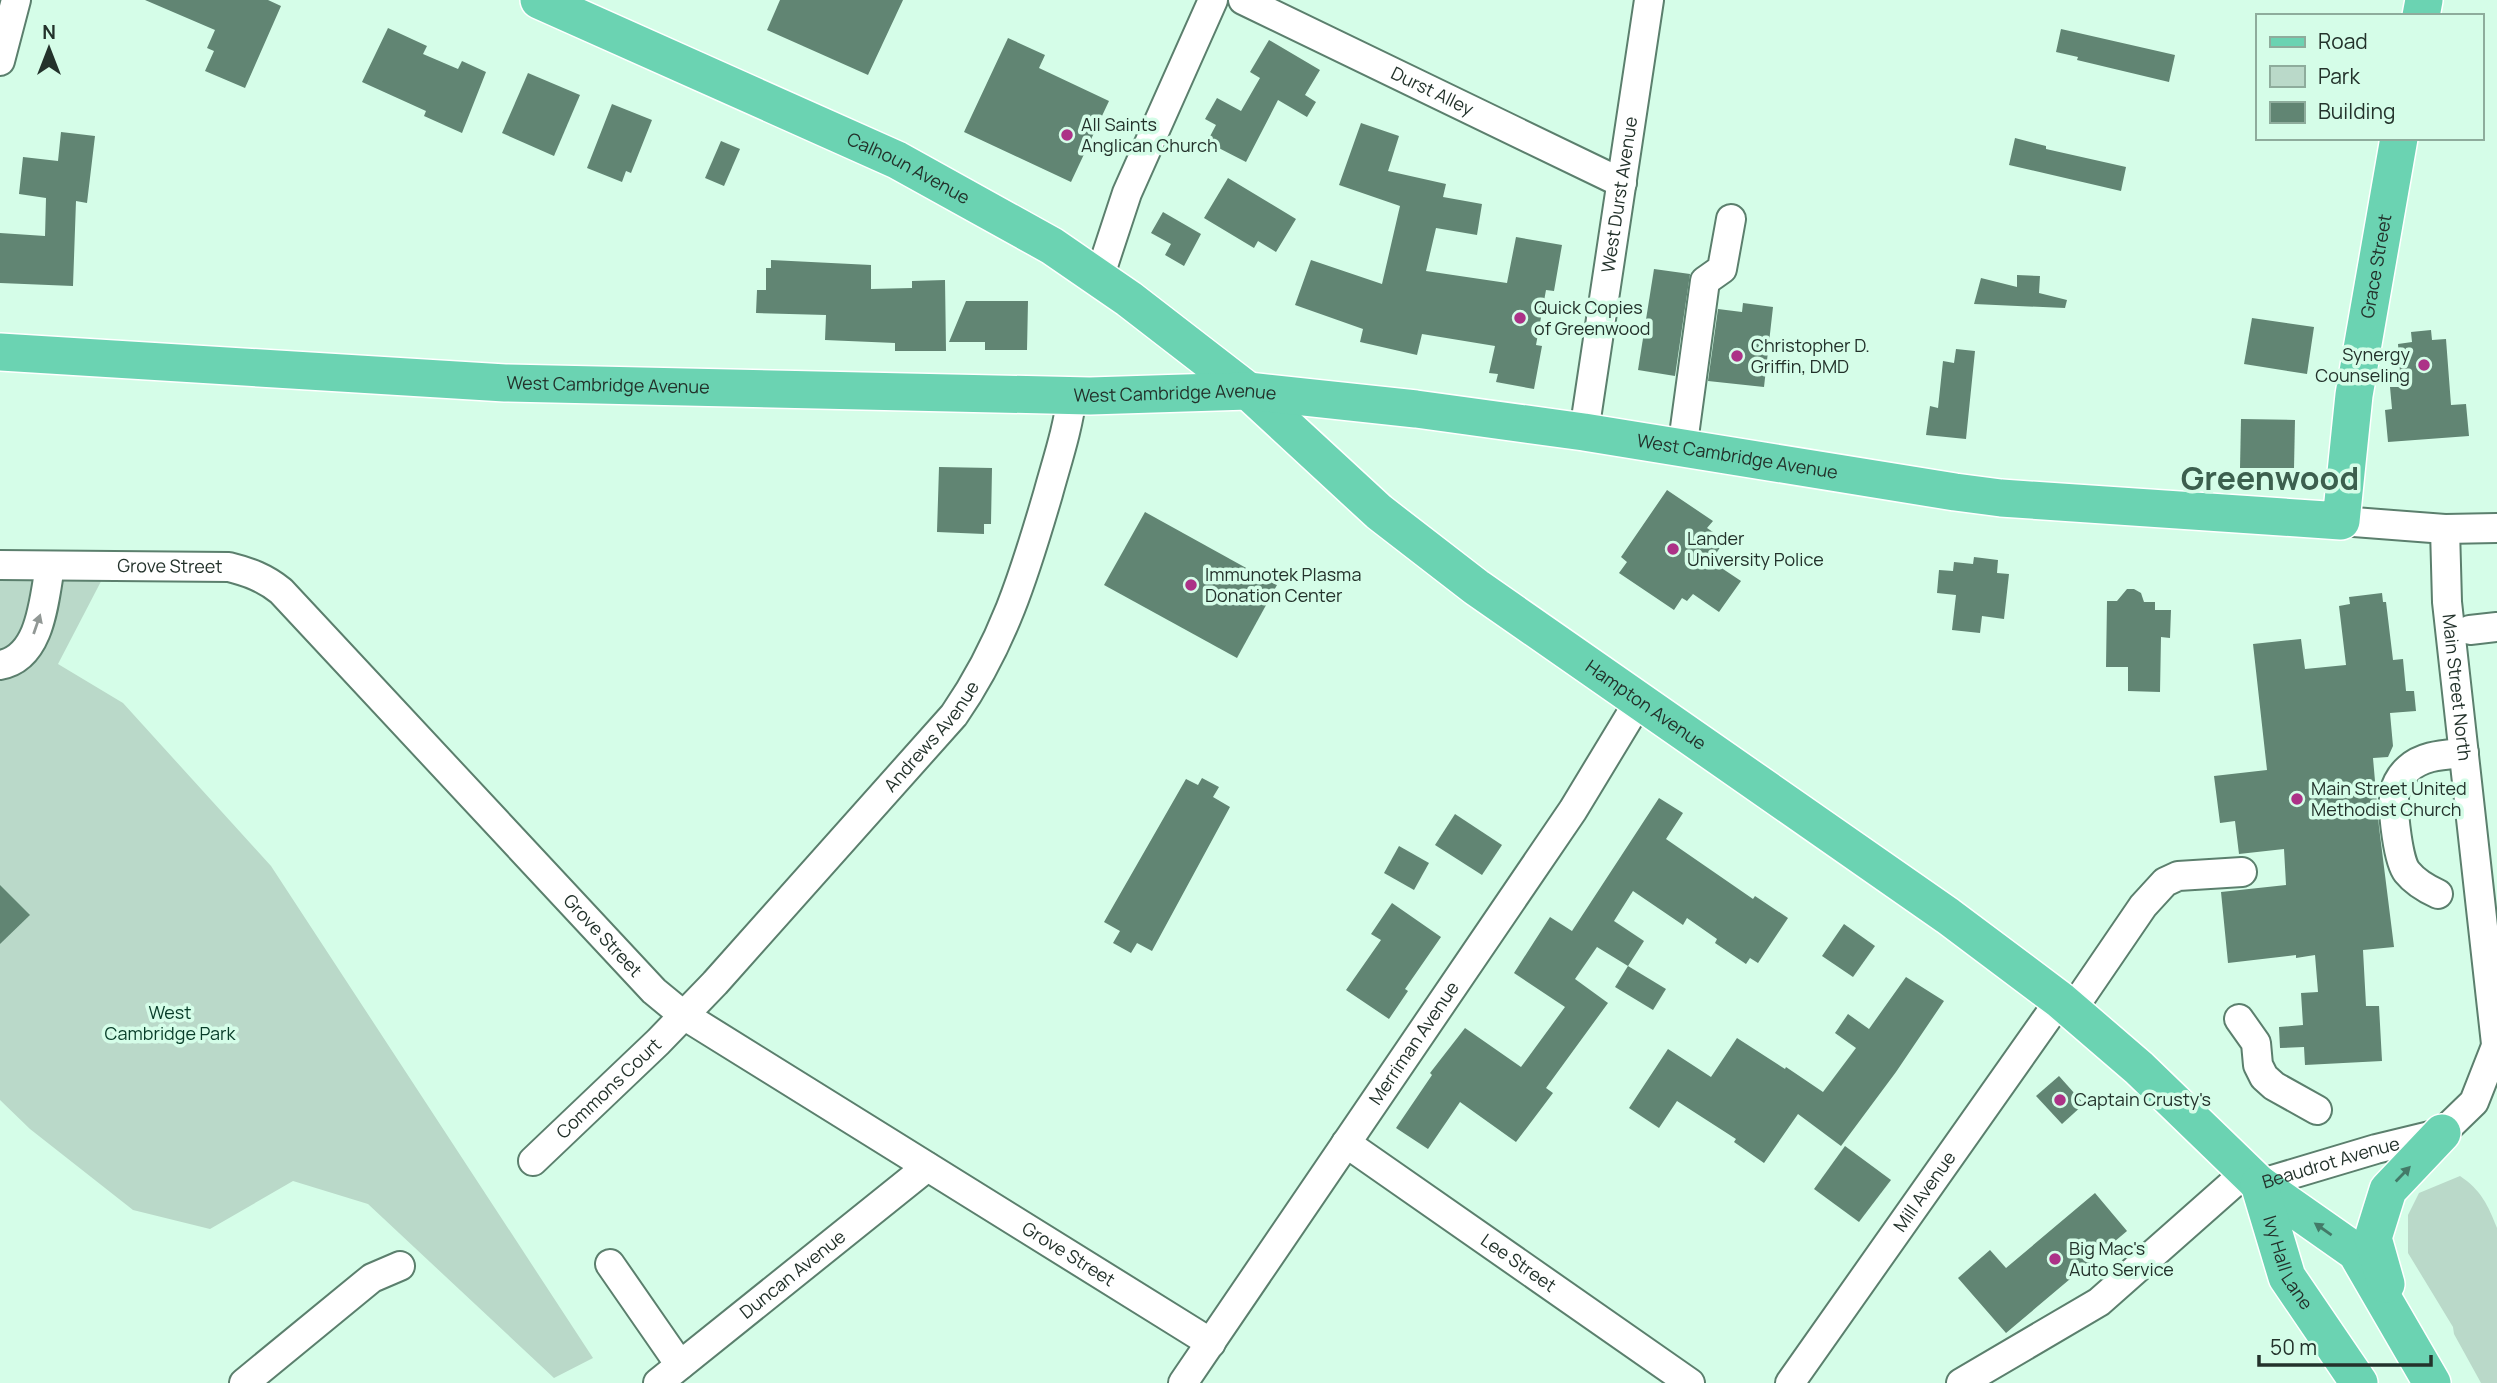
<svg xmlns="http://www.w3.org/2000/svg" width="2497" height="1383" font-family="Manrope,sans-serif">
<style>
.green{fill:#bad9c9}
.building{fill:#618573}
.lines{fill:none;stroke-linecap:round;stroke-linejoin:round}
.minor-casing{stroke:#5b7f6d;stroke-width:32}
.major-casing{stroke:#fff;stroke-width:40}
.minor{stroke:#fff;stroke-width:28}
.major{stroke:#6bd3b2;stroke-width:37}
.oneway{fill:#919895}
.oneway2{fill:#437a68}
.poi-dot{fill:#ac3287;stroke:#d5fde8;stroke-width:2.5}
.labels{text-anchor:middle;stroke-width:7;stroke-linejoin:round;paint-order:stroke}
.street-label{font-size:18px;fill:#23322b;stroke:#d5fde8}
.poi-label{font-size:18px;fill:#23322b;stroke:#d5fde8;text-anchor:start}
.park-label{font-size:18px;fill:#083d29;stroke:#d5fde8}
.town-label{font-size:32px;font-weight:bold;fill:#3c5f4e;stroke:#d5fde8}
</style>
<rect width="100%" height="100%" fill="#d5fde8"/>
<!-- green -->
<g class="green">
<path d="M0 565 109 566 58 664 123 703 271 866 593 1358 554 1378 368 1204 293 1181 210 1229 133 1210 30 1129 0 1100Z"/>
<path d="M2460 1176C2481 1190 2488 1205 2497 1228V1383H2481L2454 1334 2453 1327 2408 1253V1215L2419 1193Z"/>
</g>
<!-- building -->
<g class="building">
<path d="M145 0H268L281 6 245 88 205 71 214 51 207 48 215 30Z"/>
<path d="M780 0H903L868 75 767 30Z"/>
<path d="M388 28 427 46 423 54 458 69 462 61 486 72 462 133 424 116 426 111 362 82Z"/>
<path d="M2061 29 2175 55 2169 82 2077 60 2078 57 2056 52Z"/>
<path d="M1008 38 1045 55 1039 68 1109 101 1071 182 964 132Z"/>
<path d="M1269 40 1320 70 1305 95 1316 102 1307 117 1278 100 1246 162 1207 142 1216 125 1205 119 1217 98 1241 111 1260 78 1250 72Z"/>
<path d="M528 73 580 95 554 156 502 133Z"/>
<path d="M612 104 652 120 631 173 626 171 622 182 587 168Z"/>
<path d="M1361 123 1399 136 1388 171 1446 184 1443 197 1482 204 1477 235 1436 228 1426 271 1507 283 1516 237 1562 245 1554 291 1546 290 1536 345 1542 346 1534 389 1496 382 1498 374 1489 373 1495 346 1422 334 1417 355 1360 342 1363 329 1295 305 1311 260 1382 284 1400 206 1339 185Z"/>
<path d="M61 132 95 136 87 203 76 201 73 286 0 283V233L45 236 46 198 19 194 23 157 58 161Z"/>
<path d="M2015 138 2046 146V149L2126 167 2121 191 2009 165Z"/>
<path d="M721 141 740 149 724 186 705 178Z"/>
<path d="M1228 178 1296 219 1276 252 1258 241 1254 248 1204 218Z"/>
<path d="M1163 212 1201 234 1184 266 1165 255 1171 244 1151 233Z"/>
<path d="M771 260 871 265V289L912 288V281L945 280 946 351H895V343L825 340 826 315 756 313 757 290H766V268H771Z"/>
<path d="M1654 269 1690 274 1675 376 1638 370Z"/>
<path d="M2017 275 2040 276 2039 293 2067 300 2065 308 1974 304 1981 278 2017 287Z"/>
<path d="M966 301H1028L1027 350H985V342H949Z"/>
<path d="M1743 303 1773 307 1764 387 1708 381 1718 309 1742 312Z"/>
<path d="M2252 318 2314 327 2307 374 2244 364Z"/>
<path d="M2431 330 2432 340 2446 339 2451 405 2466 404 2469 436 2388 442 2385 410 2392 409 2390 387H2401L2398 344 2412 342 2411 332Z"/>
<path d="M1956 349 1975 351 1966 439 1926 435 1930 406 1938 408 1943 361 1954 363Z"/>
<path d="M2241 419 2295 420 2294 468H2240Z"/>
<path d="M939 467 992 468 991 524H984V534L937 532Z"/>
<path d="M1667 490 1713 521 1707 528 1725 540 1711 561 1741 581 1719 612 1693 594 1687 601 1682 598 1674 610 1619 573 1627 562 1621 557Z"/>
<path d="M1145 512 1277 585 1237 658 1104 585Z"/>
<path d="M1974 557 1998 560 1997 573 2009 574 2004 619 1982 616 1980 633 1952 630 1956 595 1937 593 1939 570 1953 571 1954 562 1973 564Z"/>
<path d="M2127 589H2134L2141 593 2144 602H2155V610H2171L2170 638 2161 637 2160 692 2128 691V667H2106L2107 601H2117Z"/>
<path d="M2382 593 2383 602H2386L2393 660 2403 659 2406 691H2414L2416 711 2390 713 2393 746 2388 757 2373 758 2379 827 2394 947 2363 950 2366 1006H2379L2382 1061 2305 1065 2304 1047 2280 1048 2279 1027 2303 1025 2301 993 2318 992 2315 955 2296 958V955L2228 963 2221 892 2286 885 2284 849 2239 854 2235 821 2220 823 2214 776 2267 770 2253 644 2301 639 2305 669 2346 665 2339 606 2350 604 2349 597Z"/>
<path d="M1202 778 1219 787 1213 797 1230 807 1152 951 1137 943 1131 953 1113 943 1120 931 1104 922 1186 779 1198 785Z"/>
<path d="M1659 798 1683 813 1666 839 1753 899 1755 896 1788 918 1758 963 1750 958 1746 964 1715 943 1717 939 1687 918 1683 925 1633 891 1614 921 1644 941 1628 966 1597 947 1575 979 1608 1003 1546 1088 1553 1093 1516 1142 1460 1102 1428 1149 1396 1128 1432 1075 1430 1073 1465 1028 1521 1067 1565 1007 1514 973 1550 917 1572 931Z"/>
<path d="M1455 814 1502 845 1482 875 1435 845Z"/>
<path d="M1399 846 1429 863 1414 890 1384 873Z"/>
<path d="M0 885 30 915 0 944Z"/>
<path d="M1392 903 1441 937 1405 989 1408 991 1389 1019 1346 990 1381 940 1371 934Z"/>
<path d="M1844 924 1875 946 1853 977 1822 956Z"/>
<path d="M1628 966 1666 989 1653 1010 1615 987Z"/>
<path d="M1906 977 1944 1001 1896 1072 1841 1146 1798 1114 1764 1163 1734 1142 1736 1139 1677 1101 1659 1128 1629 1108 1668 1049 1711 1077 1737 1038 1785 1069 1786 1067 1823 1092 1856 1048 1835 1033 1848 1014 1869 1029Z"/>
<path d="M2059 1076 2084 1104 2062 1124 2036 1096Z"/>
<path d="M1845 1146 1891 1180 1859 1222 1814 1189Z"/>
<path d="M2095 1193 2127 1231 2006 1333 1958 1278 1990 1250 2006 1268Z"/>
</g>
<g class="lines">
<defs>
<g id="minor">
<path id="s1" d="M1243 0 1622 183"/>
<path d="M0 61 16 0"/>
<path d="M1099 278 1127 193 1213 0"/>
<path id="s2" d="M1584 432 1649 0"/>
<path d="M1682 450 1705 281 1722 269 1731 219"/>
<path d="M2341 521 2445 529 2497 528"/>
<path id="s3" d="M2445 529 2447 602 2497 1053"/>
<path id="s4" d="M0 565 229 567C249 572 265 578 281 591L654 991 682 1014 1211 1343"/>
<path d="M2470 630 2497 627"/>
<path d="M0 665C41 658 44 600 50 566"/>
<path d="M2438 894C2427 889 2415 882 2407 872 2398 861 2393 813 2394 798 2394 787 2400 776 2408 769 2423 755 2444 755 2464 753"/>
<path d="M2072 1010 2143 906 2165 882 2178 876 2242 872"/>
<path d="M2239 1019 2256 1043 2258 1065 2264 1077 2274 1086 2317 1110"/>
<path id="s5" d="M1346 1143 1690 1383"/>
<path id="s6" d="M533 1161 658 1042 715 983 954 715C1003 644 1024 576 1048 494 1057 461 1068 429 1072 395"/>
<path id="s7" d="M2259 1184 2376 1149 2442 1133 2474 1102 2496 1046"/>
<path d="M610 1264 680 1365"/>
<path d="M244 1383 372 1278 400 1266"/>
<path id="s8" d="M658 1383 927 1167"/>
<path id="s9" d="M1183 1383 1573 810 1639 701"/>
<path id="s10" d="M1790 1383 2060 1000"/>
<path d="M1961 1383 2099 1302 2246 1172"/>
</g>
<g id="major">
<path id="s11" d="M539 0 897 160 1052 246 1129 299 1248 391 1379 512 1476 587 1948 916 2060 1000 2139 1068 2259 1184 2356 1252 2432 1383"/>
<path d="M2421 16 2424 0"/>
<path id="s12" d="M0 352 505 383 1090 396 1248 391 1416 409 1584 432 1955 492 2001 498 2341 521 2354 395 2399 138"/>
<path id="s13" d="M2259 1184 2287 1277 2359 1383"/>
<path d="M2386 1284 2373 1238 2388 1190 2442 1133"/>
</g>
</defs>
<!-- minor casing -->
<use href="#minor" class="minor-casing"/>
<!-- major casing -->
<use href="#major" class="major-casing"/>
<!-- minor -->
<use href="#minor" class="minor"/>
<!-- major -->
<use href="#major" class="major"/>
</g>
<!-- one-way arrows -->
<defs><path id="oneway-solid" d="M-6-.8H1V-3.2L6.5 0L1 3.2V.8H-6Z" transform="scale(1.75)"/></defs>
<use class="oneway" href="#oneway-solid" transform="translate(37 624) rotate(-71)"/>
<g class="oneway2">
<use href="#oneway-solid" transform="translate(2403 1174) rotate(-46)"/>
<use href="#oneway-solid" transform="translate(2323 1229) rotate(-145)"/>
</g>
<!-- markers -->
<g class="poi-dot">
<circle cx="1067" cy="135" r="7"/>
<circle cx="1520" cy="318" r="7"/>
<circle cx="1737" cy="356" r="7"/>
<circle cx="2424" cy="365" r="7"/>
<circle cx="1673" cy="549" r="7"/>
<circle cx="1191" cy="585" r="7"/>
<circle cx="2297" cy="799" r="7"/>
<circle cx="2060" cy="1100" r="7"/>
<circle cx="2055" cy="1259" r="7"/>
</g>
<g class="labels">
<!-- street labels -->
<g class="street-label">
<text dy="6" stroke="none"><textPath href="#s1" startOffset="210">Durst Alley</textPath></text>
<text dy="6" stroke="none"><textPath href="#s11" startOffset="406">Calhoun Avenue</textPath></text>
<text dy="6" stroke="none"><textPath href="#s2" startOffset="240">West Durst Avenue</textPath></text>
<text dy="6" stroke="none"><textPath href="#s12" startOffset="2608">Grace Street</textPath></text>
<text dy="6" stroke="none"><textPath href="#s12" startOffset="609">West Cambridge Avenue</textPath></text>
<text dy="6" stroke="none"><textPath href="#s12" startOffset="1176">West Cambridge Avenue</textPath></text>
<text dy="6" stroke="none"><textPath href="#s12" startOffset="1743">West Cambridge Avenue</textPath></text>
<text dy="6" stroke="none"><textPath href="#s4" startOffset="170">Grove Street</textPath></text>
<text dy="6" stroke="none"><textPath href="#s3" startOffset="159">Main Street North</textPath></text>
<text dy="6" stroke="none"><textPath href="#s11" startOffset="1321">Hampton Avenue</textPath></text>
<text dy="6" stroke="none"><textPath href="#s6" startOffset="583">Andrews Avenue</textPath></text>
<text dy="6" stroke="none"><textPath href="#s4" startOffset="758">Grove Street</textPath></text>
<text dy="6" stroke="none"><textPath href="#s9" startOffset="411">Merriman Avenue</textPath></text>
<text dy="6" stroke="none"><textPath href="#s6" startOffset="105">Commons Court</textPath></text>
<text dy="6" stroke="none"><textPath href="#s7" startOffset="75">Beaudrot Avenue</textPath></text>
<text dy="6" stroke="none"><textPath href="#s10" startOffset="234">Mill Avenue</textPath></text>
<text dy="6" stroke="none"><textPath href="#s4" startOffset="1325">Grove Street</textPath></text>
<text dy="6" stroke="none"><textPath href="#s13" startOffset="84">Ivy Hall Lane</textPath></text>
<text dy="6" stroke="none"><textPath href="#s5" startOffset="210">Lee Street</textPath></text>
<text dy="6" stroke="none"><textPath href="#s8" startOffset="173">Duncan Avenue</textPath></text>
</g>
<!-- poi labels -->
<g class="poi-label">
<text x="1081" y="131">All Saints<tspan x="1081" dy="21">Anglican Church</tspan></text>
<text x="1534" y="314">Quick Copies<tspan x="1534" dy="21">of Greenwood</tspan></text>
<text x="1751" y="352">Christopher D.<tspan x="1751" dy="21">Griffin, DMD</tspan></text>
<text x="2410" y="361" text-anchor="end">Synergy<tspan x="2410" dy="21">Counseling</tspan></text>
<text x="1687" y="545">Lander<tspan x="1687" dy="21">University Police</tspan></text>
<text x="1205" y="581">Immunotek Plasma<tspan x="1205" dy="21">Donation Center</tspan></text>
<text x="2311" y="795">Main Street United<tspan x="2311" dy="21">Methodist Church</tspan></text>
<text x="2074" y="1106">Captain Crusty's</text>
<text x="2069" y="1255">Big Mac's<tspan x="2069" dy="21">Auto Service</tspan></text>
</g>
<!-- park labels -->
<g class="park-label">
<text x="170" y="1019">West<tspan x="170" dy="21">Cambridge Park</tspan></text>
</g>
<!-- town labels -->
<g class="town-label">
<text x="2270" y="490">Greenwood</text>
</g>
</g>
<!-- legend -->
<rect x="2256" y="14" width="228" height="126" fill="#d5fde8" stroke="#8eac9c" stroke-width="2"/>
<rect x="2270" y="37" width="35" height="10" fill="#6bd3b2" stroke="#8eac9c" stroke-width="2"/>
<text x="2318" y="49" font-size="21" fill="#23322b">Road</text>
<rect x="2270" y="66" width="35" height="21" fill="#bad9c9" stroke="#8eac9c" stroke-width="2"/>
<text x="2318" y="84" font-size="21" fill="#23322b">Park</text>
<rect x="2270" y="102" width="35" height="21" fill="#618573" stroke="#8eac9c" stroke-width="2"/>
<text x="2318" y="119" font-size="21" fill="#23322b">Building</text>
<!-- north arrow -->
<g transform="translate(49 49)" stroke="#d5fde8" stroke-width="5" paint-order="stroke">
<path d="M0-5L12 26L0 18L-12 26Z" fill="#23322b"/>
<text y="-10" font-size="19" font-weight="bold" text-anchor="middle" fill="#23322b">N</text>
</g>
<!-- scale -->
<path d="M2259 1355v10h172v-10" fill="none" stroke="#23322b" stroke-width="3.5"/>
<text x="2270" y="1355" font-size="21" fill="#23322b" stroke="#d5fde8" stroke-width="5" paint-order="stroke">50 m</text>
</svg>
